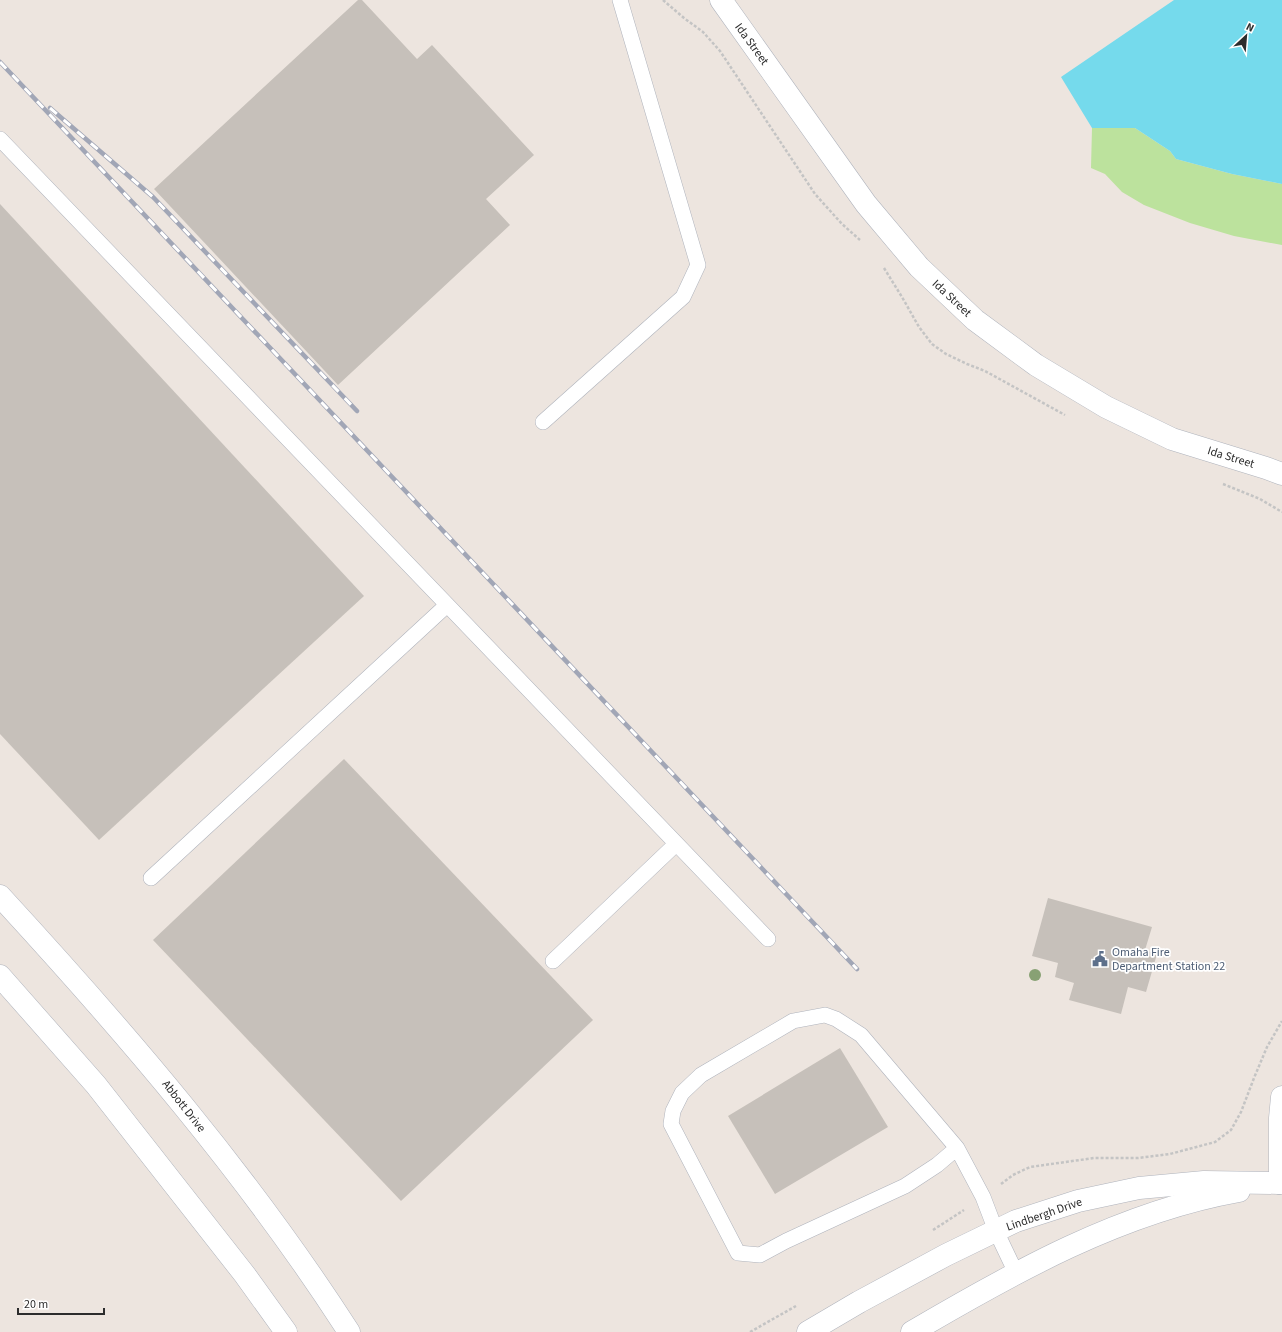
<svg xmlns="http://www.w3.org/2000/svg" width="1282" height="1332" font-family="'Source Sans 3',sans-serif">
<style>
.green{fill:#bce29d}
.water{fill:#75daec}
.building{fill:#c6c0ba}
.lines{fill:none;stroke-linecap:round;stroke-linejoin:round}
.lane-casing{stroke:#afb3bc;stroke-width:16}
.street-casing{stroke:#afb3bc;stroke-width:23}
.secondary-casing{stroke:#afb3bc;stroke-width:23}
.path{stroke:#c4c4c4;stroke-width:2.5;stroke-dasharray:3 2;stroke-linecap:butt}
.lane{stroke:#fff;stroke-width:15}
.street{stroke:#fff;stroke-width:22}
.secondary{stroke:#fff;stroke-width:22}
.rail-casing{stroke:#a1a6b6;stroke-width:4.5}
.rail{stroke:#fff;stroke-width:3;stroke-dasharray:9;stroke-linecap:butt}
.tree{fill:#88a174}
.labels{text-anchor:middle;stroke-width:3.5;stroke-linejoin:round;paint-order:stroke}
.street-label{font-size:12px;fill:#2c2c2c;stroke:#fff}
.service-label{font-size:12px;fill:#4e5e75;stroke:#fff;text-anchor:start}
</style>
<rect width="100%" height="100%" fill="#ede5df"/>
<!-- green -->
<path class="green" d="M1092 128H1135L1170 151 1176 159 1232 174 1282 184V245L1234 236 1190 223 1144 205 1122 192 1105 174 1091 168Z"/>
<!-- water -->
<path class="water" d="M1174 0H1282V184L1232 174 1176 159 1170 151 1135 128H1092L1061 77Z"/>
<!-- building -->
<g class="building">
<path d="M358 0H362L417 59 432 45 534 155 486 199 510 225 338 385 154 189Z"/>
<path d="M0 204 364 596 99 840 0 734Z"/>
<path d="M344 759 593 1020 401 1201 153 940Z"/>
<path d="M1048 898 1152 927 1145 950 1157 954 1146 992 1128 987 1121 1014 1069 1000 1074 983 1055 977 1058 963 1032 956Z"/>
<path d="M840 1048 888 1127 775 1194 728 1116Z"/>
</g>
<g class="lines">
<defs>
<g id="lane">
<path d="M0 139 768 939"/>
<path d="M543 422 683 297 698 265 620 0"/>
<path d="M151 878 447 605"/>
<path d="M553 961 676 844"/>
<path d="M957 1148 937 1165 905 1186 786 1241 760 1255 738 1253 671 1124 673 1111 682 1093 701 1075 793 1021 825 1015 836 1019 861 1035 957 1148 983 1197 996 1231 1016 1273"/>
</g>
<g id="street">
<path d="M721 0 866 204 919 267 975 320 1036 365 1106 407 1172 439 1266 468 1282 474"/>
<path d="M1280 1183V1118L1282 1097"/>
<path d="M808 1332 859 1302 946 1255 1016 1221 1078 1201 1139 1188 1204 1182 1280 1183"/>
<path d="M912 1332C1014 1272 1121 1212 1239 1191"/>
</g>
<g id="secondary">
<path d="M0 896C126 1033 248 1175 349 1332"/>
<path d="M0 976 96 1085 245 1275 286 1332"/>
</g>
</defs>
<!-- lane casing -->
<use href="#lane" class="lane-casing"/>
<!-- street casing -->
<use href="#street" class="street-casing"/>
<!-- secondary casing -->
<use href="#secondary" class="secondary-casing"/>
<!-- path -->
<g class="path">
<path d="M663 0 684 18 703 32 720 51 815 194 842 224 860 240"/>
<path d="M884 268 902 297 919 327 932 344 946 354 967 364 985 371 1065 415"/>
<path d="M1223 484 1260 499 1282 512"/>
<path d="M1001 1184 1013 1175 1030 1167 1094 1158H1138L1170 1154 1215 1142 1231 1130 1241 1112 1254 1078 1267 1047 1282 1021"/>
<path d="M933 1230 964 1210"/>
<path d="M750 1332 796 1306"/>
</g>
<!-- lane -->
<use href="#lane" class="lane"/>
<!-- street -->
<use href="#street" class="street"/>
<!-- secondary -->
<use href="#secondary" class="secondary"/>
<defs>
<g id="rail">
<path d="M0 62 857 969"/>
<path d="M50 108 153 197 357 411"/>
</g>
</defs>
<!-- rail casing -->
<use href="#rail" class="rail-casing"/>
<!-- rail -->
<use href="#rail" class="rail"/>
</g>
<!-- trees -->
<circle class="tree" cx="1035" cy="975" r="6"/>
<!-- icons -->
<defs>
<symbol id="civic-bare" viewBox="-9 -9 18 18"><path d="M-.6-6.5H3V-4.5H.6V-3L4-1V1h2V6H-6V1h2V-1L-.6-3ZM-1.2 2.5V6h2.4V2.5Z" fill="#5c6f8a" stroke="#fff" stroke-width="2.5" paint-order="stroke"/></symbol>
</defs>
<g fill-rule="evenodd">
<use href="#civic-bare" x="1089" y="948" width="22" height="22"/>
</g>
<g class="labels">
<!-- street labels -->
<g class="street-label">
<text transform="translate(752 44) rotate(54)" y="4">Ida Street</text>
<text transform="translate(952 298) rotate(43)" y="4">Ida Street</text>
<text transform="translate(1231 457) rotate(17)" y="4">Ida Street</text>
<text transform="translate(184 1106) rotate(52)" y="4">Abbott Drive</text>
<text transform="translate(1044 1214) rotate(-19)" y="4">Lindbergh Drive</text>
</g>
<!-- service labels -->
<g class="service-label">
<text x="1112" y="956">Omaha Fire<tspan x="1112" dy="14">Department Station 22</tspan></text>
</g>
</g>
<!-- north arrow -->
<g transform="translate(1246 36) rotate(26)" stroke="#ffffff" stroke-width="3" paint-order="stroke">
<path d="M0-3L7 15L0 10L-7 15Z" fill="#2c2c2c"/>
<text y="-6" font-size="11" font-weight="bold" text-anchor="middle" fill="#2c2c2c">N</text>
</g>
<!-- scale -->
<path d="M18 1308v6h86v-6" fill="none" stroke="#2c2c2c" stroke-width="2"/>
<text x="24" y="1308" font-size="12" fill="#2c2c2c" stroke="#ffffff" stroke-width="3" paint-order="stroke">20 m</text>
</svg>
